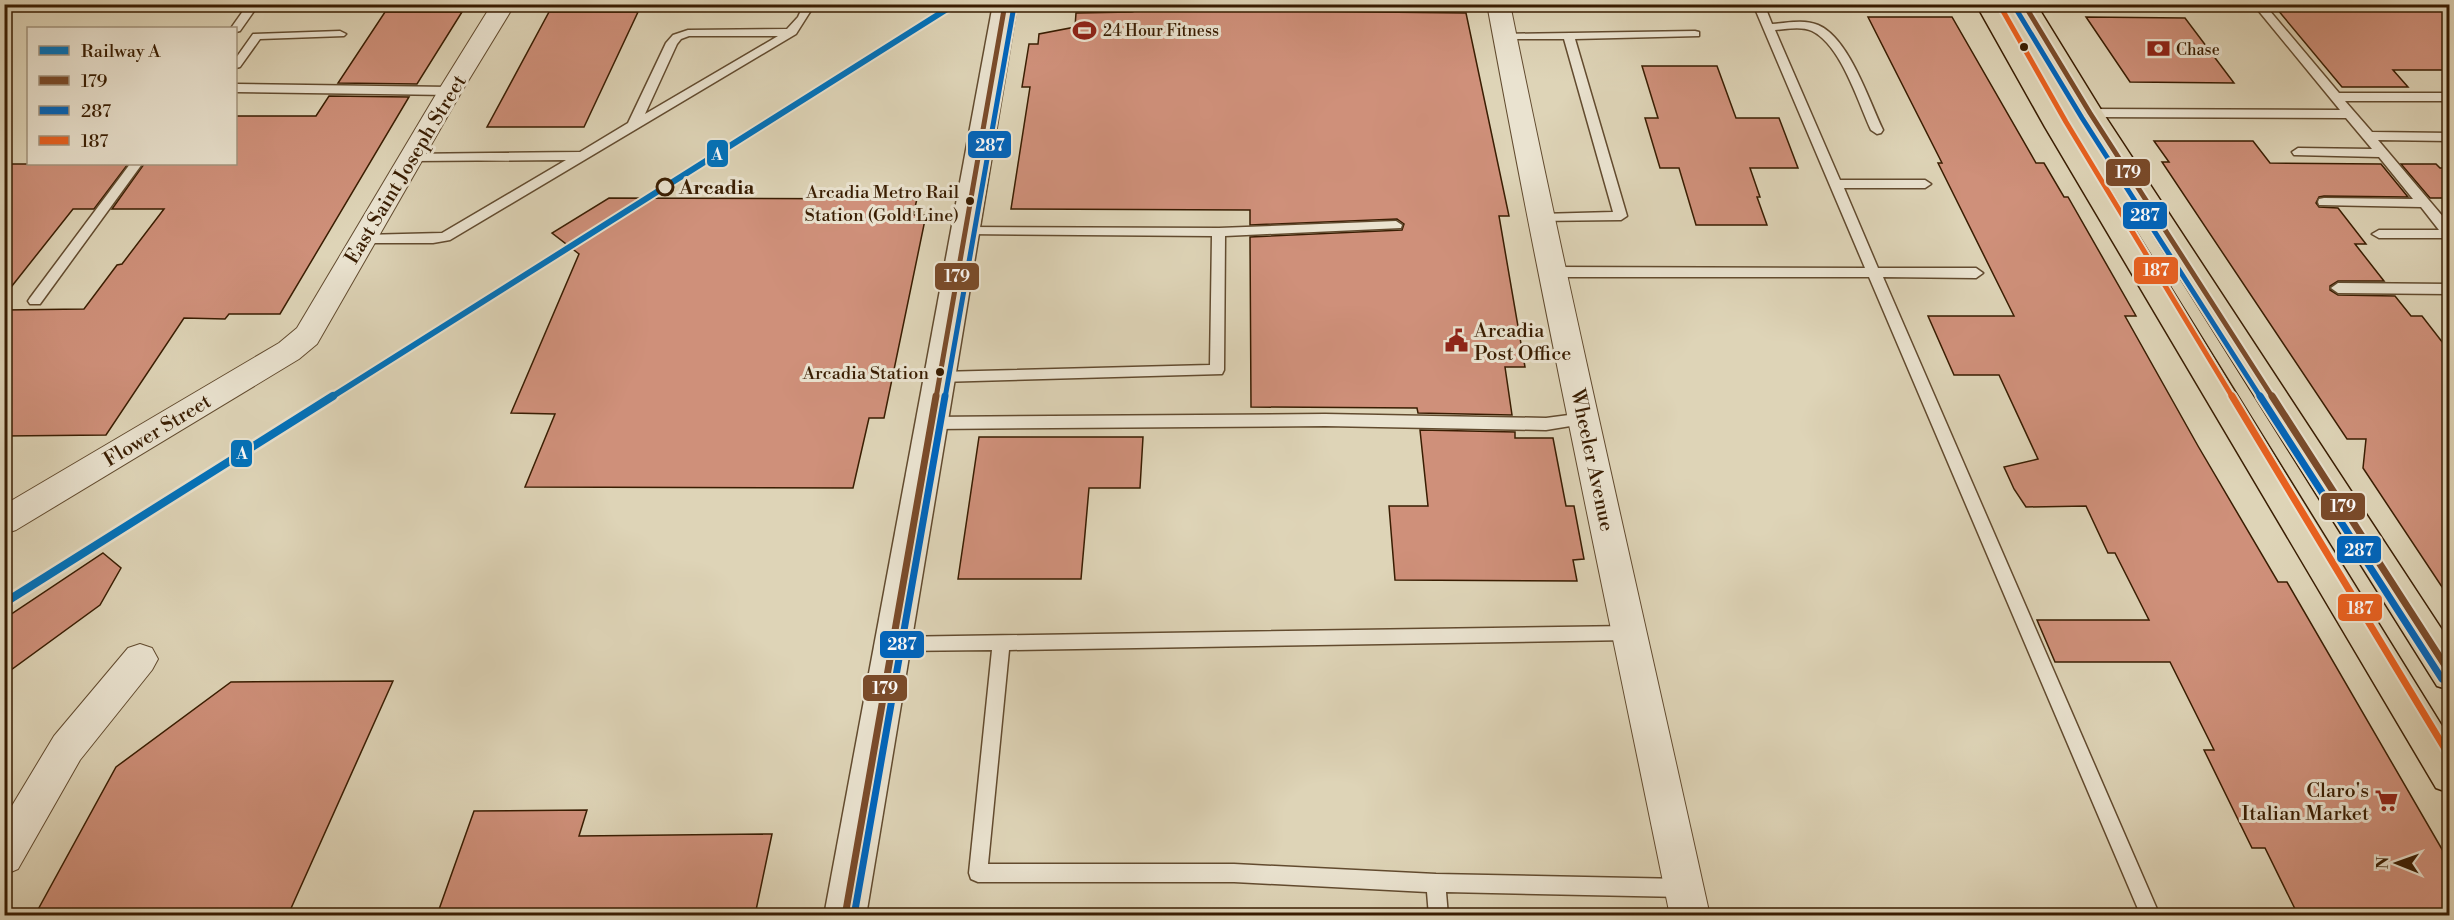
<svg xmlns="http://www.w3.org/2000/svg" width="2454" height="920" font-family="'Libre Bodoni',serif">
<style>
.building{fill:#cf907a;stroke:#391d02;stroke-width:1.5}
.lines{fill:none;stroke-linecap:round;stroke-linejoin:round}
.service-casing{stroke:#624b2f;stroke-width:3}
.minor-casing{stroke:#624b2f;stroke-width:2}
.tertiary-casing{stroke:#624b2f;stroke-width:3}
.primary-casing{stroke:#391d02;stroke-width:3}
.service{fill:#eae3d0;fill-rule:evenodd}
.minor{fill:#eae3d0;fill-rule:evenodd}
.tertiary{fill:#eae3d0;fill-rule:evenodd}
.primary{fill:#ded4b7;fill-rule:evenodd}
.bus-1-far1-casing{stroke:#eae3d0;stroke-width:9}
.bus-1-casing{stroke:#eae3d0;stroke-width:11}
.bus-2-far1-casing{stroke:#eae3d0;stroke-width:9}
.bus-2-casing{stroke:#eae3d0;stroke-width:11}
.bus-3-far1-casing{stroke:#eae3d0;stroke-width:9}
.bus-3-casing{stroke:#eae3d0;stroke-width:11}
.bus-1-far1{stroke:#7a4b2a;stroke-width:5}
.bus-1{stroke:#7a4b2a;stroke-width:7}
.bus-2-far1{stroke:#0065bd;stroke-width:5}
.bus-2{stroke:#0065bd;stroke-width:7}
.bus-3-far1{stroke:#e96120;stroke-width:5}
.bus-3{stroke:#e96120;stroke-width:7}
.rail-1-far1-casing{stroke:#eae3d0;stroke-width:10}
.rail-1-casing{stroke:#eae3d0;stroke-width:13}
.rail-1-far1{stroke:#0072bc;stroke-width:6}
.rail-1{stroke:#0072bc;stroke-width:8}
.bus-dot{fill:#391d02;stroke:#eae3d0;stroke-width:2}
.stop-dot{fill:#eae3d0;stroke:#391d02;stroke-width:3}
.labels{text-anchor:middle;stroke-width:6;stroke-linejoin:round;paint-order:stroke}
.far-poi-label{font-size:16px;fill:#391d02;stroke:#eae3d0;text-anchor:start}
.bus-label{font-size:18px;fill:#391d02;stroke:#eae3d0;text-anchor:end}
.street-label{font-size:20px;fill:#391d02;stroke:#eae3d0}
.stop-label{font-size:20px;font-weight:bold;fill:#391d02;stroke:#eae3d0;text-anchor:start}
.poi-label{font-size:20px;fill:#391d02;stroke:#eae3d0;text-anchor:start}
.line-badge{stroke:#eae3d0;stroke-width:2}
.badge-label{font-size:16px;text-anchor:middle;font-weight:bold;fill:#fff}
</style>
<rect width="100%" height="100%" fill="#ded4b7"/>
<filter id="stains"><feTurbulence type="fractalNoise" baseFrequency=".00333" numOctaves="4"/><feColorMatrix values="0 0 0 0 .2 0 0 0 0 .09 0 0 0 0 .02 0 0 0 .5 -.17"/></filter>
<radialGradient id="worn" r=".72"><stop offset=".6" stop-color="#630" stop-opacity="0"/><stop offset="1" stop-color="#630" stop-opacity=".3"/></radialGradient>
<!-- building -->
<g class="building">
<path d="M1218 5V9L1285 8V11L1466 13 1509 216H1499L1525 367H1505L1512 415 1418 413 1417 408 1251 407 1250 237 1402 230 1404 224 1397 219 1250 225V210L1011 209 1030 87H1022L1029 44H1038L1039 34 1075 27 1076 13 1132 12 1138 10V6Z"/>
<path d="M2335 5H2450V70H2393L2408 87H2342L2277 9H2339Z"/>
<path d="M385 12H462L417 84 338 83Z"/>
<path d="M549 12H638L584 127H487Z"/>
<path d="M1868 17H1952L2036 163H2044L2064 197H2068L2136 316H2125L2198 446 2278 582H2287L2450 863V915H2298L2265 848H2252L2204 750H2214L2170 662H2055L2037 620H2149L2115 553H2108L2086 506 2026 507 2014 489 2004 467 2038 459 1999 375H1954L1928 316H2014L1938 163H1942Z"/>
<path d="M2086 17 2185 18 2234 83 2130 82Z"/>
<path d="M1642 66H1717L1736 118H1779L1798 168H1750L1760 197H1757L1767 225H1696L1679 168H1660L1645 118H1658Z"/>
<path d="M329 96 409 97 280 314H229L225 319 184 318 106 435 4 436V310L84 309 117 265 122 264 164 209H112L144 164H236V116H316Z"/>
<path d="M2154 141H2253L2270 163 2381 164 2408 197 2324 196 2319 197 2316 203 2319 207 2338 208 2366 244H2355L2384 281H2338L2330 286V290L2338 295 2395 296 2411 316H2422L2450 352V599L2363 468 2366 439H2347L2162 162H2169Z"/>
<path d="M4 164H128L94 209H73L4 296Z"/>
<path d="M2401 164H2436L2440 168H2450V198H2430Z"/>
<path d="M609 198 917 199 913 215H926L884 418H869L853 488 525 487 555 414 511 413 579 254 552 233Z"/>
<path d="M1420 430 1515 432V438H1553L1566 506H1574L1584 559 1573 560 1577 581 1395 580 1389 506H1428Z"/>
<path d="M979 437H1143L1140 488H1089L1081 579H958Z"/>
<path d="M103 553 121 568 100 605 4 675V619Z"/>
<path d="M393 681 288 915H35L116 767 231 682Z"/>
<path d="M587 810 579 836 772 834 755 915H437L474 811Z"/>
</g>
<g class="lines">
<defs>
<g id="service">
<path d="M248 4H259L240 31 236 32V28H231Z"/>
<path d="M804 4H815L796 34 450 240 433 243H363L356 239 363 235 442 233 566 160 412 161 406 157 408 154 580 152 628 123 666 43 673 35 688 30 787 29 798 17ZM689 36H778L645 114 677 44 681 39Z"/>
<path d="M1753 4H1764L1772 24C1787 23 1804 19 1818 25 1849 38 1869 101 1883 130L1881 133 1877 134 1871 130C1858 102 1841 45 1812 31 1802 26 1786 29 1775 30L1840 180H1925L1931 184 1925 188H1844L1878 268H1976L1983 273 1976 278 1883 277 2160 916H2141L1869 277H1552L1545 272 1552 267 1865 268Z"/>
<path d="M2253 4H2264L2339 93H2450V101H2345L2372 132 2450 133V141L2378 140 2450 225V238H2379L2372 234 2379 230H2439L2421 207 2319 205 2318 202 2319 199 2324 198 2413 199 2379 157 2294 155 2292 152 2298 148 2372 149 2346 118 2090 117 2084 113 2090 109 2340 110Z"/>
<path d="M340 31 346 34 344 36 260 39 240 67 236 68V58L253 34Z"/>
<path d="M1695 31 1699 32V36L1575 39 1627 216 1621 220 1535 221 1534 218 1540 214 1613 212 1564 39H1505L1499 36 1501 34Z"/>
<path d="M236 84 450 87 456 91 450 95 236 92Z"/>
<path d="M130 164H142L40 304H30L28 301 30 298Z"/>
<path d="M1396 221 1402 225 1401 228 1225 236 1224 370 1222 374 939 382 932 377 939 372 1210 365 1212 236 965 234 960 233 959 230 960 227 1219 228Z"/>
<path d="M2338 283 2450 284V294L2338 293 2331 288Z"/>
<path d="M1584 413 1589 415 1591 419 1589 423 1546 430 1325 426 931 429 926 427 924 423 926 419 931 417 1325 414 1546 418Z"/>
<path d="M1630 626 1636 628 1638 633 1636 638 1630 640 1009 650 988 864H1234L1436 874 1683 879 1690 881 1692 888 1690 895 1683 897 1446 892 1448 916H1429L1427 892 1234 882H978L971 879 969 873 992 650 892 651 886 649 884 644 886 639 892 637Z"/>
</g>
<g id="minor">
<path d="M492 4H515L462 91 317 344 299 359 16 530 4 534V505L279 343 297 328 438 91Z"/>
<path d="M1487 4H1510C1572 309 1643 612 1710 916H1670C1608 612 1543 309 1487 4Z"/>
<path d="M140 644 152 648 158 659 152 670 80 760 18 869 4 875V819L54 736 128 648Z"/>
</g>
<path id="tertiary" d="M993 4H1017L866 916H824Z"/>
<g id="primary">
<path d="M1976 4H2000L2071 127 2450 739V793L2436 788 2045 127Z"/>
<path d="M2012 4H2036L2103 113 2450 642V690L2437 686 2077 113Z"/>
</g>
</defs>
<!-- service casing -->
<use href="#service" class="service-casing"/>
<!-- minor casing -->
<use href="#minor" class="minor-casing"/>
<!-- tertiary casing -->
<use href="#tertiary" class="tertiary-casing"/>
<!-- primary casing -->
<use href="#primary" class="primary-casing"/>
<!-- service -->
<use href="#service" class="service"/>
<!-- minor -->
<use href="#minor" class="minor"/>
<!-- tertiary -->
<use href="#tertiary" class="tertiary"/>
<!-- primary -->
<use href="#primary" class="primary"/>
<defs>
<g id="bus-1-far1">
<path d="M2024 4 2090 113 2273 398"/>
<path d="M936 398 1005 4"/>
</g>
<g id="bus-1">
<path d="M2272 396 2450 673"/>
<path d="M845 916 936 396"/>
</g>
<g id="bus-2-far1">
<path d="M2016 9 2082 118 2261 398"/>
<path d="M945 398 1014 6"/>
</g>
<g id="bus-2">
<path d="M2260 396 2442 679"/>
<path d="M854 916 945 396"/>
</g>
<path id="bus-3-far1" d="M1999 4 2066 122 2233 398"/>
<path id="bus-3" d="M2232 396 2450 757"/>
</defs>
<!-- bus-1-far1 casing -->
<use href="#bus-1-far1" class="bus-1-far1-casing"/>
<!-- bus-1 casing -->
<use href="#bus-1" class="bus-1-casing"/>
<!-- bus-2-far1 casing -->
<use href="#bus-2-far1" class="bus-2-far1-casing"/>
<!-- bus-2 casing -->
<use href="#bus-2" class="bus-2-casing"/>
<!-- bus-3-far1 casing -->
<use href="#bus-3-far1" class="bus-3-far1-casing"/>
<!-- bus-3 casing -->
<use href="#bus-3" class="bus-3-casing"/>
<!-- bus-1-far1 -->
<use href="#bus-1-far1" class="bus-1-far1"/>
<!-- bus-1 -->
<use href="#bus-1" class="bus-1"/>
<!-- bus-2-far1 -->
<use href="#bus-2-far1" class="bus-2-far1"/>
<!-- bus-2 -->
<use href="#bus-2" class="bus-2"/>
<!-- bus-3-far1 -->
<use href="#bus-3-far1" class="bus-3-far1"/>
<!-- bus-3 -->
<use href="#bus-3" class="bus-3"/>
<defs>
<path id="rail-1-far1" d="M330 398 955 4"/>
<path id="rail-1" d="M4 603 333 396"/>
</defs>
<!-- rail-1-far1 casing -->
<use href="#rail-1-far1" class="rail-1-far1-casing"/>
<!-- rail-1 casing -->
<use href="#rail-1" class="rail-1-casing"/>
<!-- rail-1-far1 -->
<use href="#rail-1-far1" class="rail-1-far1"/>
<!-- rail-1 -->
<use href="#rail-1" class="rail-1"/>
</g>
<!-- icons -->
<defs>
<symbol id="stadium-bare" viewBox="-9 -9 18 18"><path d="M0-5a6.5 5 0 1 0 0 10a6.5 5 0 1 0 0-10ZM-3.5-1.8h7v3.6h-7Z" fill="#8f2418" stroke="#eae3d0" stroke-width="2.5" paint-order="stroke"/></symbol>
<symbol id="bank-bare" viewBox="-9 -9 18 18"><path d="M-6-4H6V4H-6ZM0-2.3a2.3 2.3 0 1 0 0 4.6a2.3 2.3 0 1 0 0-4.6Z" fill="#8f2418" stroke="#eae3d0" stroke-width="2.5" paint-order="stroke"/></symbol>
<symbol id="civic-bare" viewBox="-9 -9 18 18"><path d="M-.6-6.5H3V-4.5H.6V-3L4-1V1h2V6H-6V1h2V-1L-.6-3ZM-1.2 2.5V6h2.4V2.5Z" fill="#8f2418" stroke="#eae3d0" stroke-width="2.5" paint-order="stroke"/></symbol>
<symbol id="supermarket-bare" viewBox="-9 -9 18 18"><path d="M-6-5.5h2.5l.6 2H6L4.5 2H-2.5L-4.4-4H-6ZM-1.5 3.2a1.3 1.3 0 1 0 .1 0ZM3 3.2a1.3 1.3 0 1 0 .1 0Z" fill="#8f2418" stroke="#eae3d0" stroke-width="2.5" paint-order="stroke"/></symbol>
</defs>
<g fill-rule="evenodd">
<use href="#stadium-bare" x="1068" y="14" width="33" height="33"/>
<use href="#bank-bare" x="2142" y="32" width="33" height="33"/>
<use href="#civic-bare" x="1440" y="324" width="33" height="33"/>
<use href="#supermarket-bare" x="2370" y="784" width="33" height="33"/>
</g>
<!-- markers -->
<g class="bus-dot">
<circle cx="2024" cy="47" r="5"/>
<circle cx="970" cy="201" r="5"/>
<circle cx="940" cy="372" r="5"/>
</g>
<circle class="stop-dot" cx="665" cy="187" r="8"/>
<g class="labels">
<!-- far-poi labels -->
<g class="far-poi-label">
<text x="1103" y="36">24 Hour Fitness</text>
<text x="2176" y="55">Chase</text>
</g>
<!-- bus labels -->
<g class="bus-label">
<text x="959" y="198">Arcadia Metro Rail<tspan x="959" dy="23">Station (Gold Line)</tspan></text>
<text x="929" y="379">Arcadia Station</text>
</g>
<!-- street labels -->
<g class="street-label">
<text transform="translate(405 169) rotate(-59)" y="7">East Saint Joseph Street</text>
<text transform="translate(157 430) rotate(-31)" y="7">Flower Street</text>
<text transform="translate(1593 460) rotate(78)" y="7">Wheeler Avenue</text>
</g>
<!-- stop labels -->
<g class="stop-label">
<text x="679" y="194">Arcadia</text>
</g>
<!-- poi labels -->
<g class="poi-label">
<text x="1474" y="337">Arcadia<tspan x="1474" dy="23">Post Office</tspan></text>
<text x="2369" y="797" text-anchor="end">Claro's<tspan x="2369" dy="23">Italian Market</tspan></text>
</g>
</g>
<g class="line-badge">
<rect x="967" y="130" width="45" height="29" rx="6" fill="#0065bd"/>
<rect x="706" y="139" width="23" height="29" rx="6" fill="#0072bc"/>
<rect x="2105" y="158" width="46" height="29" rx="6" fill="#7a4b2a"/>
<rect x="2122" y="201" width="46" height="29" rx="6" fill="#0065bd"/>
<rect x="2133" y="256" width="46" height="29" rx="6" fill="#e96120"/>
<rect x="934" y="262" width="46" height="29" rx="6" fill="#7a4b2a"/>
<rect x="230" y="439" width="23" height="29" rx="6" fill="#0072bc"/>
<rect x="2320" y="492" width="46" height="29" rx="6" fill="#7a4b2a"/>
<rect x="2336" y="535" width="46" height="29" rx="6" fill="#0065bd"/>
<rect x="2337" y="593" width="46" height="29" rx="6" fill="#e96120"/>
<rect x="879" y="630" width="46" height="29" rx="6" fill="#0065bd"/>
<rect x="862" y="674" width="46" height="28" rx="6" fill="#7a4b2a"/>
</g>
<g class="badge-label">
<text x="990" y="151">287</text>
<text x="717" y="160">A</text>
<text x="2128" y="178">179</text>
<text x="2145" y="221">287</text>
<text x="2156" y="276">187</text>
<text x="957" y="282">179</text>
<text x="242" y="459">A</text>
<text x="2343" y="512">179</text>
<text x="2359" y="556">287</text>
<text x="2360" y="614">187</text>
<text x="902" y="650">287</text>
<text x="885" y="694">179</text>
</g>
<!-- margin -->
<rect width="2454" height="920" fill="none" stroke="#ded4b7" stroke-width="24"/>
<rect x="6" y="6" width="2442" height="908" fill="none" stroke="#391d02" stroke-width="3"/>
<rect x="12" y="12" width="2430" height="896" fill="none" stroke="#391d02" stroke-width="1.5"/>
<!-- legend -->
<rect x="27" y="27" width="210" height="138" fill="#eae3d0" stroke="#a3947e" stroke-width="1.5"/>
<rect x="39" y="46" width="30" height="9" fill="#0072bc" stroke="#a3947e" stroke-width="1.5"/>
<text x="81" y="57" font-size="18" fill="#391d02">Railway A</text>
<rect x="39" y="76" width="30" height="9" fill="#7a4b2a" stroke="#a3947e" stroke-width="1.5"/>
<text x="81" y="87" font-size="18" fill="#391d02">179</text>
<rect x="39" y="106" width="30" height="9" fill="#0065bd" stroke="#a3947e" stroke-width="1.5"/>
<text x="81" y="117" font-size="18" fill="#391d02">287</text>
<rect x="39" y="136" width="30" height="9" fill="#e96120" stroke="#a3947e" stroke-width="1.5"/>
<text x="81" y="147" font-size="18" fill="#391d02">187</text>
<!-- north arrow -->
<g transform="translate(2397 863) rotate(271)" stroke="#eae3d0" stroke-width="4.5" paint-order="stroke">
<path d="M0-4.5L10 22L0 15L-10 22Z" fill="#391d02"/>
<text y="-9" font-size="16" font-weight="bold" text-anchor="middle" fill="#391d02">N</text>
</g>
<rect width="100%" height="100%" filter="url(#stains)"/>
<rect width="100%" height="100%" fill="url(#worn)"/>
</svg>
